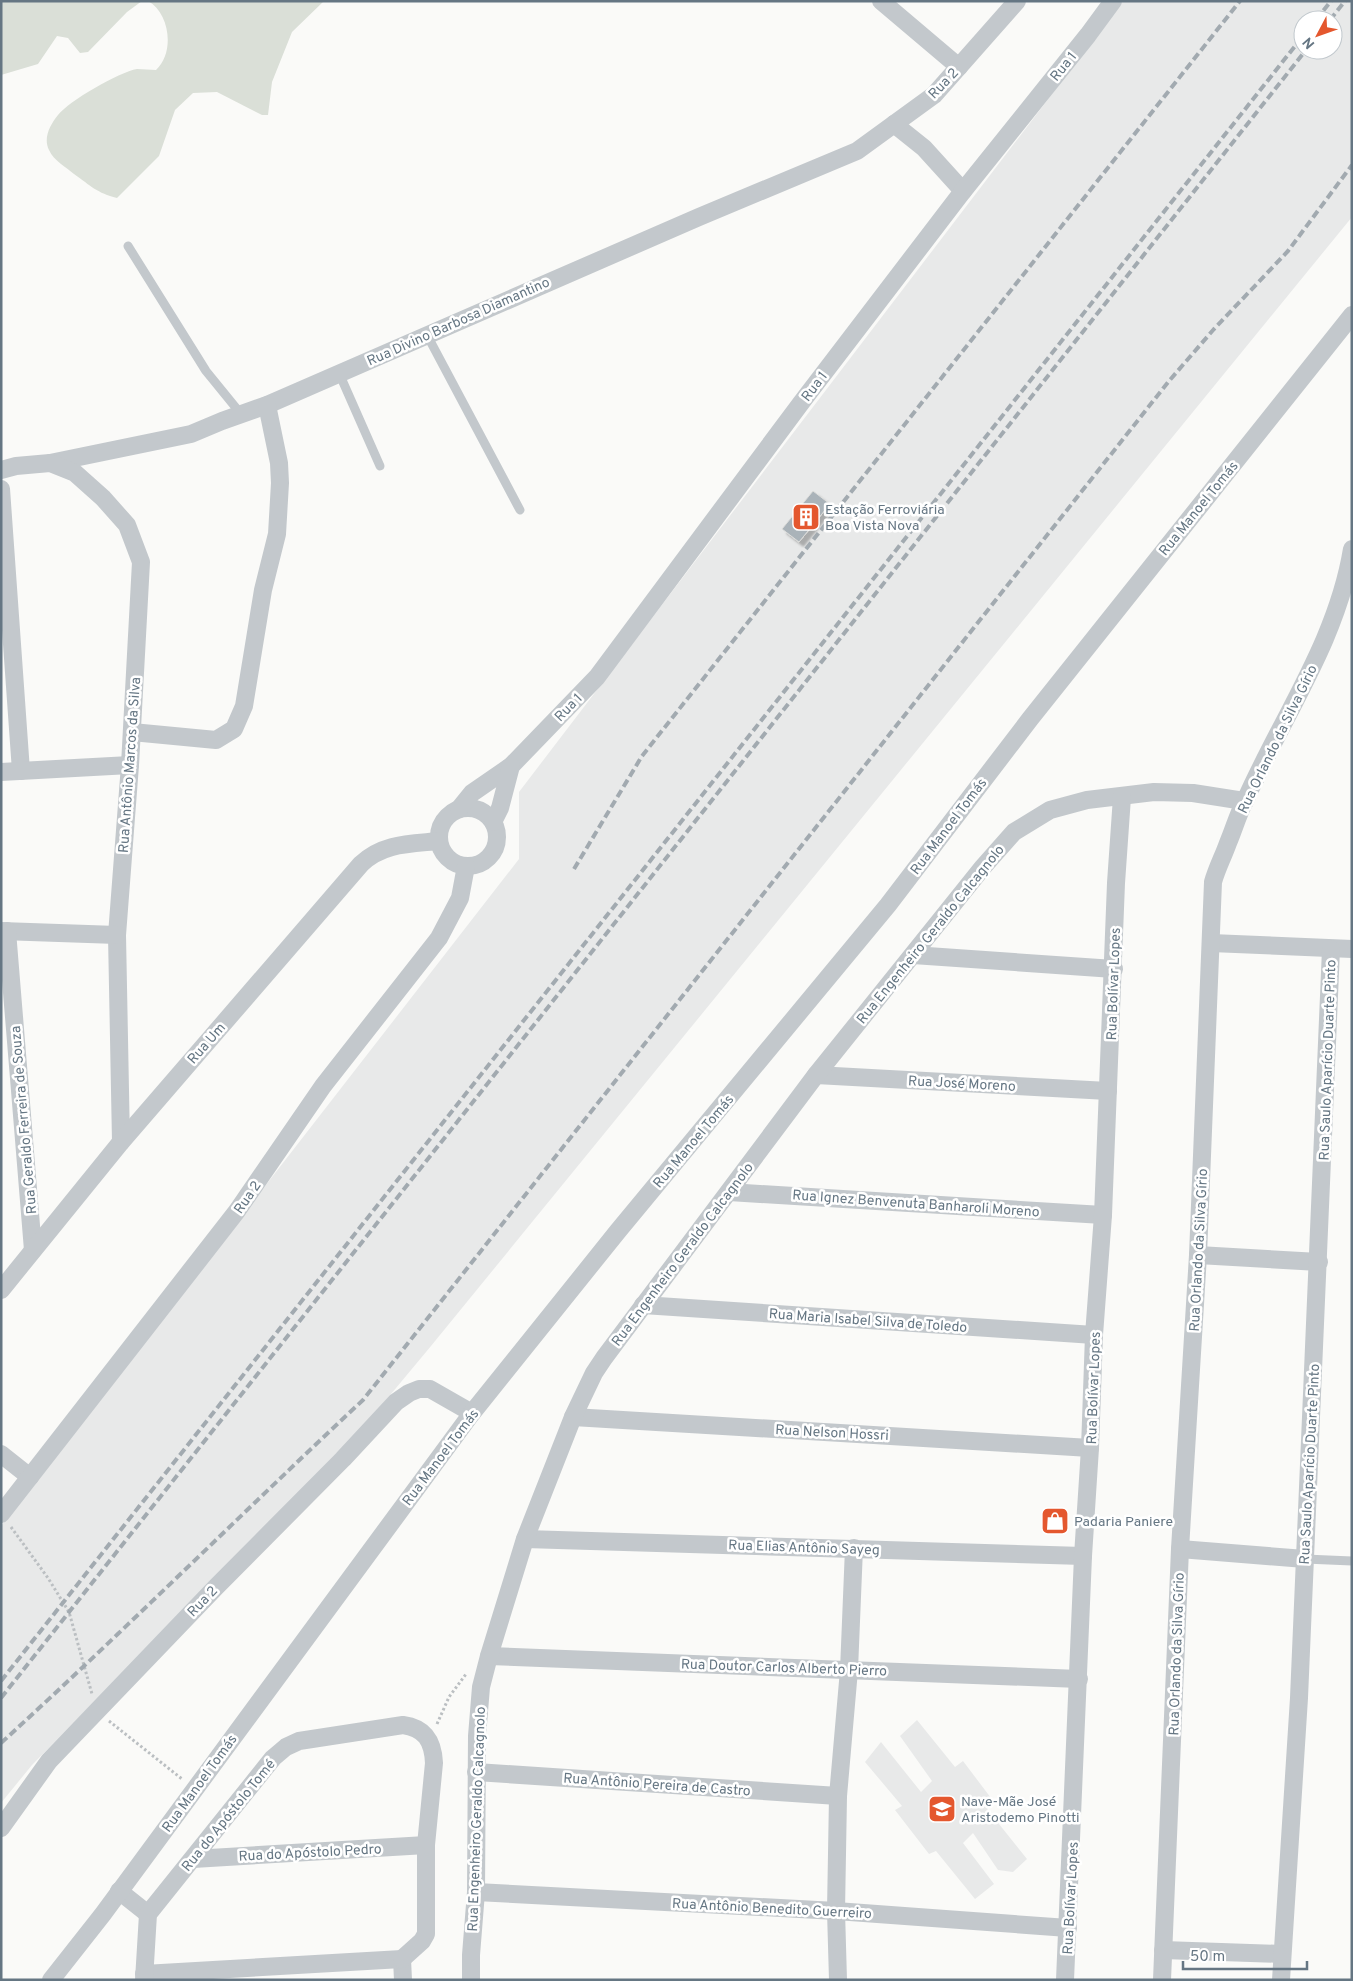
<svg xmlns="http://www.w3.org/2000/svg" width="1353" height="1981" font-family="Overpass,sans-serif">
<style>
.built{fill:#e8e9e9;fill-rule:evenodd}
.green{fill:#dadfd7}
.building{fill:#aab3b9;stroke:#dcdcda;filter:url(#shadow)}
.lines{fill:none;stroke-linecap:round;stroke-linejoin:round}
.path{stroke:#bbbfc2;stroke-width:3;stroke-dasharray:2.5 2.5;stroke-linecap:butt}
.service{stroke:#c3c8cc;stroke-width:9}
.minor{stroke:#c3c8cc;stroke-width:18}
.rail{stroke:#a2aab0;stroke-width:4;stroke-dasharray:8 4;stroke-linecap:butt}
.labels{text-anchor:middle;stroke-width:5;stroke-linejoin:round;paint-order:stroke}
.street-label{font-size:14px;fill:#657683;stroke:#fff}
.poi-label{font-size:14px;fill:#657683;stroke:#fff;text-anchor:start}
</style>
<defs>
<filter id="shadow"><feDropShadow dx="4.5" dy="4.5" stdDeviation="1" flood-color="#0004"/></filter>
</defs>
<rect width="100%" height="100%" fill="#fafaf8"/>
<!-- built -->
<g class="built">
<path d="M1123 1H1352V217L431 1346 361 1430 32 1765 1 1803V1526L519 859V792ZM1303 20H1333V50H1303Z"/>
<path d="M917 1720 955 1767 963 1761 994 1802 987 1809 1027 1859 1013 1872 998 1870 973 1833 963 1843 994 1884 975 1899 936 1851 929 1854 895 1810 902 1806 865 1762 881 1742 921 1792 932 1781 900 1736Z"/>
</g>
<!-- green -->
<g class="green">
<path d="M1 1H142L127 12 88 52 80 53 68 38 57 36 38 64 1 75Z"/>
<path d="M148 1H324L292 32 272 82 268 115H262L217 92 193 93 175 110 159 156 117 198C97 193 91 186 74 174 66 167 54 161 49 150 43 138 50 125 58 115 69 101 119 72 137 69 143 69 150 70 156 70 175 53 170 13 148 1Z"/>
</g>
<!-- building -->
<path class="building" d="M813 491 830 504 799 542 782 529Z"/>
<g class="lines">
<!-- path -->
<g class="path">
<path d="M11 1527 48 1578 69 1612 92 1694"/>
<path d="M109 1721 182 1779"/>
<path d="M437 1724 449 1697 466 1674"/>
</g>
<!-- service -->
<g class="service">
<path d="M128 246 206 371 241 414"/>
<path d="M427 335 520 510"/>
<path d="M339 373 380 466"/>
<path d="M1305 1559 1352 1561"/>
</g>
<!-- minor -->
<g class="minor">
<path d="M881 1 959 67"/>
<path d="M894 124 924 148 963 191"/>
<path d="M50 463 191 434 222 421 267 405 699 217 857 151 934 95 1017 1"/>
<path d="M1 470 16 466 50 463 75 473 103 498 127 525 141 562 130 765 117 935 121 1142"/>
<path d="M1 489 21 771"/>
<path d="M132 732 216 740 234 729 244 706 263 590 277 534 280 483 279 463 267 405"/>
<path d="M1 772 130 765"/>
<circle cx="468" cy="837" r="29"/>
<path d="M459 809 472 793 511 766 597 677 801 403 963 191 1088 35 1113 1"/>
<path d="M493 822 500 808 511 766"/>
<path d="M1 931 117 935"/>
<path d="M7 931 33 1250"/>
<path d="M1211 943 1352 949"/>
<path d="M913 955 1114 969"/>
<path d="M816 1075 1108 1091"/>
<path d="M729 1192 1103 1215"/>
<path d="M1198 1255 1319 1262"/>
<path d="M1 1290 121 1142 361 864C383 843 410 844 439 841"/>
<path d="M643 1305 1094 1335"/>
<path d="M573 1417 1090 1448"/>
<path d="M1 1454 30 1477"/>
<path d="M1 1514 237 1211 323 1086 439 938 460 898 466 866"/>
<path d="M525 1539 1083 1556"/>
<path d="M1180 1549 1305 1559"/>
<path d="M489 1656 1079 1679"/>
<path d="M476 1772 838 1796"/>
<path d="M1 1828 49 1761 216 1587 343 1459 396 1402 409 1393 419 1389H430L472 1413"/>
<path d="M193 1859 426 1845"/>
<path d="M119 1891 148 1914"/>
<path d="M476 1892 836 1911 1068 1928"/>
<path d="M1163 1950 1282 1954"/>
<path d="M402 1959 403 1980"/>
<path d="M144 1974 402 1959"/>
<path d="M51 1980 103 1914 472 1413 618 1231 888 905 1030 719 1352 315"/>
<path d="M144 1980 148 1914 273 1758 286 1747 299 1741 403 1725C425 1728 433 1741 434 1763L426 1845V1934L422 1941 402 1959"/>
<path d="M471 1980V1955L476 1892 477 1736 481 1687 489 1656 525 1539 573 1417 594 1373 604 1358 816 1075 983 867 1014 832 1050 810 1087 800 1154 792 1193 793 1244 801"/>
<path d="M838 1980 836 1911 838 1796 849 1670 854 1548"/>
<path d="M1065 1980 1083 1556 1090 1448 1094 1335 1103 1215 1116 883 1122 797"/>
<path d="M1162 1980 1180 1549 1198 1255 1213 882C1217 868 1223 857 1228 843 1234 829 1238 814 1245 801 1282 717 1337 641 1352 549"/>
<path d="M1281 1980 1299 1698 1331 949"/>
</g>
<!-- rail -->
<g class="rail">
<path d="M1316 20 1331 1"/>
<path d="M1330 20 1345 1"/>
<path d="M574 869 642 756 1240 1"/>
<path d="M1 1681 1303 36"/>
<path d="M1 1698 1306 50"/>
<path d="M1 1743C124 1631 241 1514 363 1400L1169 381 1214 329 1288 251 1352 165"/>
</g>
</g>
<!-- icons -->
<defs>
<symbol id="building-square" viewBox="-11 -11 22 22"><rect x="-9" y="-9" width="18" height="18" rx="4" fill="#e4572e" stroke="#fff"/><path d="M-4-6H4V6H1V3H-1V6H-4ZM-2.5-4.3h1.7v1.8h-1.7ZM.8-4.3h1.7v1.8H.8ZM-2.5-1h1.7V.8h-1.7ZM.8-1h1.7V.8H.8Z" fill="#fff"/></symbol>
<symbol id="shop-square" viewBox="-11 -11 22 22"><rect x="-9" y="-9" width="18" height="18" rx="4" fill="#e4572e" stroke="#fff"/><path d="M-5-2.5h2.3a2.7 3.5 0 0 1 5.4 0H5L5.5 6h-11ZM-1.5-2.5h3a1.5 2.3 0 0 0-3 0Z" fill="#fff"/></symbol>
<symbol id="school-square" viewBox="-11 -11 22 22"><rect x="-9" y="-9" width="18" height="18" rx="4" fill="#e4572e" stroke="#fff"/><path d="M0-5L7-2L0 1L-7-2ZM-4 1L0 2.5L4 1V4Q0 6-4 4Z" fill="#fff"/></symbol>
</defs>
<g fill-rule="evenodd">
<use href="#building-square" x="790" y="501" width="32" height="32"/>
<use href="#shop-square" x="1039" y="1505" width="32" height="32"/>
<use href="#school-square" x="926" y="1793" width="32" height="32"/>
</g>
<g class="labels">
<!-- street labels -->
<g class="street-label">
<text transform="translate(1063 66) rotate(-51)" y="5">Rua 1</text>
<text transform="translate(943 83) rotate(-46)" y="5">Rua 2</text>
<text transform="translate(458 321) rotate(-24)" y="5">Rua Divino Barbosa Diamantino</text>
<text transform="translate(814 386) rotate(-53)" y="5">Rua 1</text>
<text transform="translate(1198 508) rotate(-51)" y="5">Rua Manoel Tomás</text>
<text transform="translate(568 707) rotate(-46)" y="5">Rua 1</text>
<text transform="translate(1277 739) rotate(-64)" y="5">Rua Orlando da Silva Gírio</text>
<text transform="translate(129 765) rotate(-86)" y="5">Rua Antônio Marcos da Silva</text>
<text transform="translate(948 826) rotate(-53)" y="5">Rua Manoel Tomás</text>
<text transform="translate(930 934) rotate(-51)" y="5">Rua Engenheiro Geraldo Calcagnolo</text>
<text transform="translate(1113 984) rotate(-88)" y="5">Rua Bolívar Lopes</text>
<text transform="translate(206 1043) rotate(-49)" y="5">Rua Um</text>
<text transform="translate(1327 1060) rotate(-88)" y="5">Rua Saulo Aparício Duarte Pinto</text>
<text transform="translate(962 1083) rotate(3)" y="5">Rua José Moreno</text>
<text transform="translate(23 1120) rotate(-95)" y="5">Rua Geraldo Ferreira de Souza</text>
<text transform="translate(693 1141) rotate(-50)" y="5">Rua Manoel Tomás</text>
<text transform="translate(247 1197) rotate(-55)" y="5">Rua 2</text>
<text transform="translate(916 1203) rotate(4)" y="5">Rua Ignez Benvenuta Banharoli Moreno</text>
<text transform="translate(1198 1250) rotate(-87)" y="5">Rua Orlando da Silva Gírio</text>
<text transform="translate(682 1254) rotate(-53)" y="5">Rua Engenheiro Geraldo Calcagnolo</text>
<text transform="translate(868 1320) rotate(4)" y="5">Rua Maria Isabel Silva de Toledo</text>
<text transform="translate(1093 1388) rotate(-88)" y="5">Rua Bolívar Lopes</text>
<text transform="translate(832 1432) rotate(3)" y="5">Rua Nelson Hossri</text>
<text transform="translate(440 1457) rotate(-53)" y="5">Rua Manoel Tomás</text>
<text transform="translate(1309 1464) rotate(-87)" y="5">Rua Saulo Aparício Duarte Pinto</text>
<text transform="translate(804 1547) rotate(2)" y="5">Rua Elias Antônio Sayeg</text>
<text transform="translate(202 1601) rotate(-46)" y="5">Rua 2</text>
<text transform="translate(1176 1654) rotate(-88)" y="5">Rua Orlando da Silva Gírio</text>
<text transform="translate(784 1667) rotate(2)" y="5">Rua Doutor Carlos Alberto Pierro</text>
<text transform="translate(199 1783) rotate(-54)" y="5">Rua Manoel Tomás</text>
<text transform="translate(657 1784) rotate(4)" y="5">Rua Antônio Pereira de Castro</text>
<text transform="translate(228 1815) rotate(-51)" y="5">Rua do Apóstolo Tomé</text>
<text transform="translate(476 1819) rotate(-88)" y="5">Rua Engenheiro Geraldo Calcagnolo</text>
<text transform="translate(310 1852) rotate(-3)" y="5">Rua do Apóstolo Pedro</text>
<text transform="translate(1070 1898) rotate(-87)" y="5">Rua Bolívar Lopes</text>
<text transform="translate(772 1908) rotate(3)" y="5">Rua Antônio Benedito Guerreiro</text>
</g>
<!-- poi labels -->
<g class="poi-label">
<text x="825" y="514">Estação Ferroviária<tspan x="825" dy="16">Boa Vista Nova</tspan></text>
<text x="1074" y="1526">Padaria Paniere</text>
<text x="961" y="1806">Nave-Mãe José<tspan x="961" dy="16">Aristodemo Pinotti</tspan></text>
</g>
</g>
<!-- border -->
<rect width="1353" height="1981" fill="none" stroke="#657683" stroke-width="5"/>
<!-- north arrow -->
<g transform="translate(1318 35) rotate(229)"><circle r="24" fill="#ffffff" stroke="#c1c8cd"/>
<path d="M0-4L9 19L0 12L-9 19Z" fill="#e4572e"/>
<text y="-8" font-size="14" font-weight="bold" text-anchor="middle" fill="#657683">N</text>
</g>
<!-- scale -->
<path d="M1183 1961v8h124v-8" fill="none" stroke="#657683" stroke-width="2.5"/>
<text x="1190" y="1961" font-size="15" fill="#657683" stroke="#ffffff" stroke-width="4" paint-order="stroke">50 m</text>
</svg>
